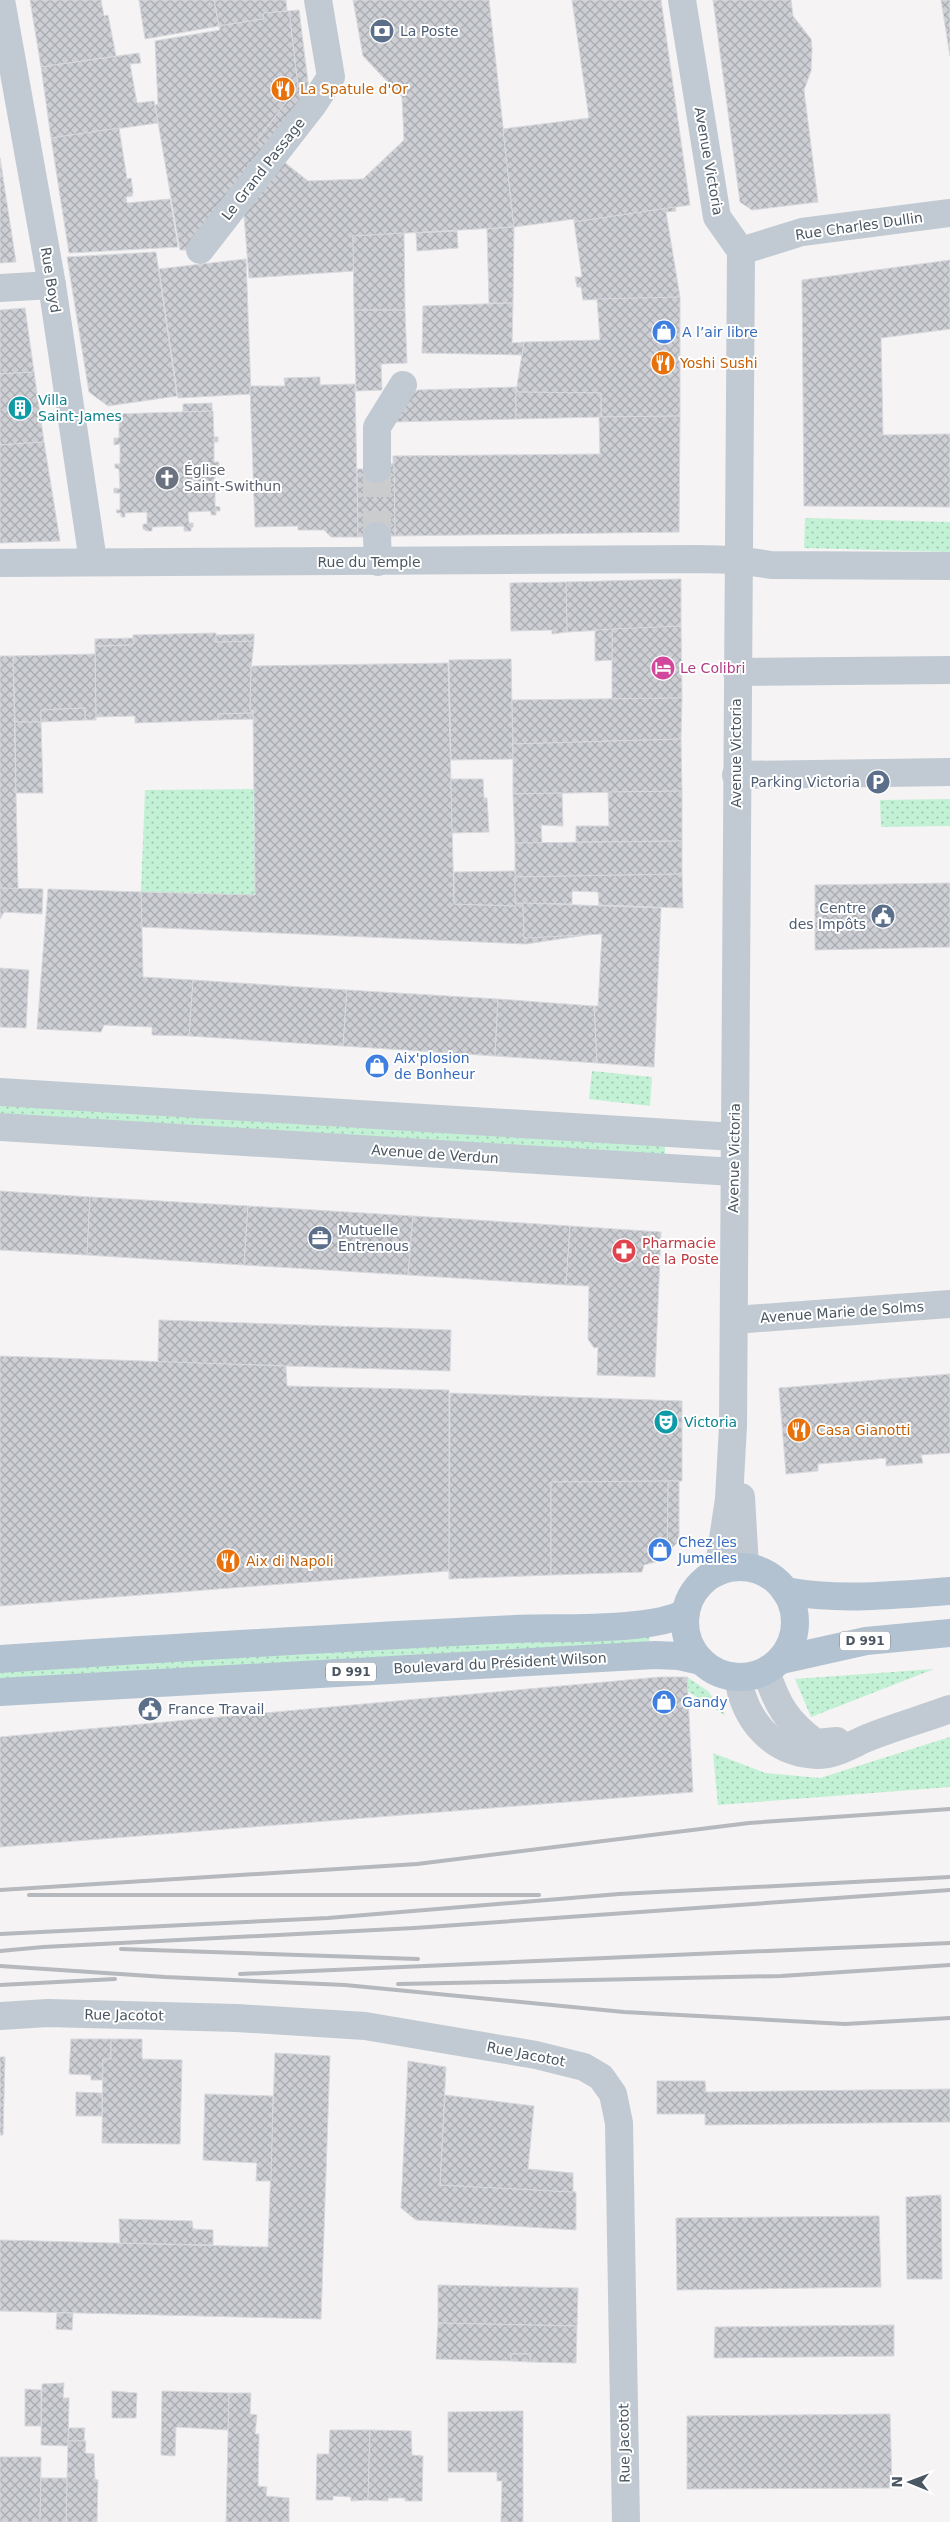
<svg xmlns="http://www.w3.org/2000/svg" width="950" height="2522" font-family="'DejaVu Sans',sans-serif">
<style>
.grass{fill:url(#grass-dots)}
.building{fill:url(#building-cross-hatch);stroke:#d7d9de}
.lines{fill:none;stroke-linecap:round;stroke-linejoin:round}
.minor-tunnel{stroke:#caccce;stroke-width:28;stroke-dasharray:28 14;stroke-linecap:butt}
.minor{stroke:#c1cad2;stroke-width:28}
.major{stroke:#b3c2d1;stroke-width:28}
.rail{stroke:#b5b8bd;stroke-width:4}
.labels{text-anchor:middle;stroke-width:4;stroke-linejoin:round;paint-order:stroke}
.shield{fill:#fff;stroke:#808990;stroke-width:1}
.shield-label{font-size:12px;font-weight:bold;fill:#4a5661}
.service-label{font-size:14px;fill:#4e5e75;stroke:#fff;text-anchor:start}
.food-label{font-size:14px;fill:#c56008;stroke:#fff;text-anchor:start}
.street-label{font-size:14px;fill:#4a5661;stroke:#fff}
.shop-label{font-size:14px;fill:#366cbe;stroke:#fff;text-anchor:start}
.culture-label{font-size:14px;fill:#0d838f;stroke:#fff;text-anchor:start}
.worship-label{font-size:14px;fill:#5b616d;stroke:#fff;text-anchor:start}
.hotel-label{font-size:14px;fill:#b23c85;stroke:#fff;text-anchor:start}
.health-label{font-size:14px;fill:#be3a42;stroke:#fff;text-anchor:start}
</style>
<defs>
<pattern id="grass-dots" width="8" height="8" patternUnits="userSpaceOnUse" patternTransform="scale(1.25)"><rect width="8" height="8" fill="#c3f1d5"/><path d="M2 2h.1M6 6h.1" fill="none" stroke="#a0c6b0" stroke-width="1.8" stroke-linecap="round"/></pattern>
<pattern id="building-cross-hatch" width="8" height="8" patternUnits="userSpaceOnUse" patternTransform="scale(1.25)"><rect width="8" height="8" fill="#cdcfd5"/><path d="M0 0l8 8M0 8l8-8" fill="none" stroke="#a8abb0"/></pattern>
</defs>
<rect width="100%" height="100%" fill="#f5f3f3"/>
<!-- grass -->
<g class="grass">
<path d="M805 518 950 522V552L804 548Z"/>
<path d="M253 789 255 895 141 892 145 790Z"/>
<path d="M950 799V826L881 827 880 800Z"/>
<path d="M592 1071 652 1077 650 1106 589 1099Z"/>
<path d="M0 1094 665 1144V1157L0 1116Z"/>
<path d="M649 1630 650 1647 0 1682V1666Z"/>
<path d="M934 1669 811 1717 795 1679Z"/>
<path d="M660 1677H687L708 1691 726 1716 689 1692Z"/>
<path d="M950 1737V1787L718 1805 713 1753 765 1773 820 1778Z"/>
</g>
<!-- building -->
<g class="building">
<path d="M30 0H101L104 16 108 15 116 56 41 67Z"/>
<path d="M139 0H214L219 26 145 39Z"/>
<path d="M286 0 287 11 264 13 263 19 219 26 214 0Z"/>
<path d="M353 0H489L514 227 353 236 354 271 249 278 243 203 279 158 308 181 363 179 404 140 402 97 363 56Z"/>
<path d="M572 0H661L690 205 574 222V219L514 227 503 129 589 118Z"/>
<path d="M713 0H791L793 16 811 39 812 49 811 71 804 90 818 202 752 210 740 202Z"/>
<path d="M941 0H950V56Z"/>
<path d="M299 10 309 90 265 148 257 140 298 86 289 11Z"/>
<path d="M289 11 298 86 257 140 265 148 186 250H180L155 105 158 104 155 41 220 30 219 26 263 19 264 13Z"/>
<path d="M139 53 141 63 130 64 137 103 154 101 158 123 51 138 41 67Z"/>
<path d="M119 128 127 179 131 178 133 192 132 196 126 197 127 203 170 199 178 247 69 253 51 138Z"/>
<path d="M0 158 16 262 0 263Z"/>
<path d="M675 207 676 211 666 212 680 297 583 300 581 287H577L575 277H582L574 222Z"/>
<path d="M514 227 513 303H489L487 229Z"/>
<path d="M457 231 458 248 417 251 416 233Z"/>
<path d="M404 233 405 310H354L353 236Z"/>
<path d="M156 252 177 396 108 406 89 392 67 257Z"/>
<path d="M246 259 251 394 178 398 159 269Z"/>
<path d="M950 260V329L881 338 883 435 950 434V507L804 506 802 280Z"/>
<path d="M680 297V416L601 417V393L516 392 524 342 600 340 597 299Z"/>
<path d="M513 303 512 343 524 342 522 355 422 353 423 306Z"/>
<path d="M25 308 34 372 0 374V310Z"/>
<path d="M354 310H405L407 363 381 364 382 390 356 391Z"/>
<path d="M34 372 44 442 0 445V374Z"/>
<path d="M320 377V385L355 384 358 537H331L324 530H298V526L255 527 250 386H285L284 378Z"/>
<path d="M516 387V419L394 422 411 394 418 390Z"/>
<path d="M516 392 601 393V417L516 419Z"/>
<path d="M212 403V411L183 412V404Z"/>
<path d="M213 411 214 437H218V442H214V462H219V466H215V487L219 486 220 491 215 492V506L220 507V511H216V515H211V511L188 512 189 523H193V527L191 528V531H184V526L152 527V531H147L143 529V524H147V512L125 513V517H121V513H117L116 510H120V493H114V488L120 489 119 469 115 468V464H120V444L114 445V438H119V417H114V414Z"/>
<path d="M680 416 679 532 395 536 393 456 600 454 599 417Z"/>
<path d="M44 442 60 541 0 543V445Z"/>
<path d="M394 463 395 536 358 537 357 469H377Z"/>
<path d="M681 579V626L567 632 566 582Z"/>
<path d="M566 582 567 632 552 634V630L511 631 510 583Z"/>
<path d="M681 626 682 698 612 699V629Z"/>
<path d="M612 629V660L595 661V630Z"/>
<path d="M216 633V642L254 641 251 669 250 710 253 713 218 714V720L135 723V716L96 717 95 646 133 645V635Z"/>
<path d="M254 634V641L216 642V635Z"/>
<path d="M134 638 133 645 95 646V639Z"/>
<path d="M95 654 96 720H85V708L41 710V722H15L13 656Z"/>
<path d="M0 656H13L18 889 0 888Z"/>
<path d="M511 659 513 759 451 760 449 660Z"/>
<path d="M448 663 454 904 516 906 515 903H523L524 938 593 934 526 944 141 927V892L255 895 253 711 250 710 251 669 253 666Z"/>
<path d="M682 698 681 739 513 744 512 700Z"/>
<path d="M85 708V720L41 722V710Z"/>
<path d="M253 713V719L218 720V714Z"/>
<path d="M15 722H41L43 793H16Z"/>
<path d="M681 739 682 791 513 794V744Z"/>
<path d="M451 779H483L484 798H487L489 832 452 833Z"/>
<path d="M682 791V841L576 842V826H609L608 792Z"/>
<path d="M562 793 563 826 541 825 542 843H515L513 794Z"/>
<path d="M682 841V874L515 877V843Z"/>
<path d="M515 871 516 906 454 904V872Z"/>
<path d="M682 874 683 908 599 905 598 892 572 891V904L515 903V877Z"/>
<path d="M950 883V947L815 950V885Z"/>
<path d="M0 888 43 889 42 914 4 912 0 919Z"/>
<path d="M48 889 141 892 143 977 193 980 189 1036 152 1035V1027L125 1026 104 1025 101 1032 37 1029Z"/>
<path d="M523 903 661 908 654 1067 597 1063 594 1006H598L602 934 524 938Z"/>
<path d="M0 968 29 970 26 1028 0 1027Z"/>
<path d="M193 980 347 990 343 1046 189 1036Z"/>
<path d="M347 990 498 999 495 1056 343 1046Z"/>
<path d="M498 999 594 1006 597 1063 495 1056Z"/>
<path d="M0 1191 90 1197 87 1255 0 1250Z"/>
<path d="M90 1197 248 1206 244 1265 87 1255Z"/>
<path d="M248 1206 413 1216 408 1275 244 1265Z"/>
<path d="M413 1216 570 1226 566 1285 408 1275Z"/>
<path d="M570 1226 661 1232 655 1377 597 1375 598 1347 594 1348 588 1339 589 1286 566 1285Z"/>
<path d="M159 1320 451 1330 450 1371 158 1362Z"/>
<path d="M0 1356 286 1366 287 1386 449 1390V1571L0 1606Z"/>
<path d="M950 1374V1453L921 1455 923 1463 886 1466V1458L818 1464V1471L786 1474 779 1388Z"/>
<path d="M450 1393 682 1401V1481L551 1482V1575L449 1579Z"/>
<path d="M668 1481H679V1541L670 1550 667 1549Z"/>
<path d="M668 1481 667 1559 644 1565 642 1572 551 1575V1482Z"/>
<path d="M660 1677H687L693 1792 0 1847V1737Z"/>
<path d="M71 2039H111V2059H103L102 2080H91V2075L69 2074Z"/>
<path d="M111 2039H142V2059L182 2060 180 2144 102 2143 103 2059H111Z"/>
<path d="M275 2053 330 2056 321 2319 0 2311V2240L268 2247Z"/>
<path d="M0 2057H5L3 2135H0Z"/>
<path d="M408 2061 446 2067 440 2185 576 2192V2230L416 2220 401 2208Z"/>
<path d="M657 2081H705L706 2092 950 2089V2122L705 2125V2114H657Z"/>
<path d="M76 2092 102 2093V2116H76Z"/>
<path d="M205 2094 273 2096 271 2181H256L257 2163 203 2160Z"/>
<path d="M445 2095 534 2106 528 2169 573 2173V2192L440 2185Z"/>
<path d="M941 2195 942 2279H907L906 2197Z"/>
<path d="M879 2216 881 2287 677 2290 676 2218Z"/>
<path d="M119 2219 192 2221 193 2229 213 2230V2245L120 2243Z"/>
<path d="M438 2285 578 2288 577 2326 438 2323Z"/>
<path d="M57 2313H73L72 2330 56 2329Z"/>
<path d="M438 2323 577 2326 576 2363 530 2362V2354H511V2361L436 2359Z"/>
<path d="M894 2325V2356L714 2358 715 2327Z"/>
<path d="M511 2354H530V2362L511 2361Z"/>
<path d="M64 2383 63 2398H69L68 2446 41 2445 42 2384Z"/>
<path d="M25 2389 41 2390V2426H25Z"/>
<path d="M112 2391 137 2393 136 2418H112Z"/>
<path d="M162 2391 229 2393 228 2430 176 2427 175 2456 161 2455Z"/>
<path d="M229 2393H251L250 2414 257 2415 255 2434H259L258 2486 267 2487 266 2496 289 2498V2522H226Z"/>
<path d="M523 2411V2522H501L502 2481H497V2472H448V2412Z"/>
<path d="M890 2414 892 2488 687 2489V2416Z"/>
<path d="M69 2428H85L84 2441H68Z"/>
<path d="M330 2430H370L368 2500 351 2501V2497L333 2496V2500H316L317 2454H329Z"/>
<path d="M370 2430 411 2431 412 2455 423 2456 422 2501H405V2498H388V2501L368 2500Z"/>
<path d="M68 2441H86L85 2453 94 2454 95 2479 98 2480 97 2522H66Z"/>
<path d="M0 2457H41L40 2522H0Z"/>
<path d="M41 2478H67L66 2522H40Z"/>
</g>
<g class="lines">
<!-- minor-tunnel -->
<path class="minor-tunnel" d="M377 469V536"/>
<!-- minor -->
<g class="minor">
<path d="M1 0 52 285 93 561"/>
<path d="M682 0 717 217 741 251 733 1426 729 1499 718 1572"/>
<path d="M200 250 312 106 331 77 318 0"/>
<path d="M741 251 802 232 950 213"/>
<path d="M0 288 52 285"/>
<path d="M377 469V427L403 385"/>
<path d="M377 536 378 562"/>
<path d="M0 563 698 559 737 560 771 565 950 566"/>
<path d="M737 672 950 670"/>
<path d="M736 775 950 772"/>
<path d="M0 1092 735 1137"/>
<path d="M0 1127 734 1172"/>
<path d="M734 1320 950 1304"/>
<path d="M741 1497 745 1567"/>
<path d="M766 1671C777 1705 787 1722 816 1743L837 1741"/>
<path d="M738 1677C744 1719 771 1753 817 1755 835 1755 851 1745 867 1738 894 1727 923 1719 950 1709"/>
<path d="M0 2016 48 2013 237 2018 365 2026 536 2055 584 2067 601 2077 613 2094 619 2123 626 2522"/>
</g>
<!-- major -->
<g class="major">
<circle cx="740" cy="1622" r="55"/>
<path d="M785 1591C840 1601 895 1595 950 1591"/>
<path d="M0 1659C171 1648 343 1637 515 1629 556 1627 654 1632 686 1612"/>
<path d="M781 1660 866 1641 950 1633"/>
<path d="M0 1692 655 1655 679 1656 701 1661"/>
</g>
<!-- rail -->
<g class="rail">
<path d="M0 1890 417 1864 749 1823 950 1809"/>
<path d="M29 1895H539"/>
<path d="M0 1934 328 1918 619 1894 950 1877"/>
<path d="M121 1949 418 1959"/>
<path d="M0 1951 43 1947 414 1928 950 1890"/>
<path d="M0 1966 165 1977 345 1985 624 2012 845 2024 950 2018"/>
<path d="M240 1974 950 1943"/>
<path d="M398 1984 781 1976 950 1965"/>
<path d="M0 1985 115 1979"/>
</g>
</g>
<!-- icons -->
<defs>
<symbol id="bank-disc" viewBox="-11 -11 22 22"><circle r="9.5" fill="#5c6f8a" stroke="#fff"/><path d="M-6-4H6V4H-6ZM0-2.3a2.3 2.3 0 1 0 0 4.6a2.3 2.3 0 1 0 0-4.6Z" fill="#fff"/></symbol>
<symbol id="restaurant-disc" viewBox="-11 -11 22 22"><circle r="9.5" fill="#e8710a" stroke="#fff"/><path d="M-5-6h1v4h1v-4h1v4h1v-4h1v5L-1.5 .5V6h-2V.5L-5-1ZM5-6V6H3V1.5H1.5Q1.5-4 5-6Z" fill="#fff"/></symbol>
<symbol id="shop-disc" viewBox="-11 -11 22 22"><circle r="9.5" fill="#3f7fe0" stroke="#fff"/><path d="M-5-2.5h2.3a2.7 3.5 0 0 1 5.4 0H5L5.5 6h-11ZM-1.5-2.5h3a1.5 2.3 0 0 0-3 0Z" fill="#fff"/></symbol>
<symbol id="building-disc" viewBox="-11 -11 22 22"><circle r="9.5" fill="#0f9aa8" stroke="#fff"/><path d="M-4-6H4V6H1V3H-1V6H-4ZM-2.5-4.3h1.7v1.8h-1.7ZM.8-4.3h1.7v1.8H.8ZM-2.5-1h1.7V.8h-1.7ZM.8-1h1.7V.8H.8Z" fill="#fff"/></symbol>
<symbol id="church-disc" viewBox="-11 -11 22 22"><circle r="9.5" fill="#6b7280" stroke="#fff"/><path d="M-1.2-6h2.4v3.5h3.3v2.4h-3.3V6h-2.4V-.1h-3.3v-2.4h3.3Z" fill="#fff"/></symbol>
<symbol id="hotel-disc" viewBox="-11 -11 22 22"><circle r="9.5" fill="#d1479c" stroke="#fff"/><path d="M-6-4.5h1.5V1H6V5H4.5V3h-9V5H-6ZM-4 0a1.8 1.8 0 1 1 3.6 0ZM.5 0V-2.5h3Q6-2.5 6 0Z" fill="#fff"/></symbol>
<symbol id="parking-disc" viewBox="-11 -11 22 22"><circle r="9.5" fill="#5c6f8a" stroke="#fff"/><path d="M-3.5-5.5H1a3.5 3.5 0 0 1 0 7H-1V5.5H-3.5ZM-1-3.4V-.6H.8a1.4 1.4 0 0 0 0-2.8Z" fill="#fff"/></symbol>
<symbol id="civic-disc" viewBox="-11 -11 22 22"><circle r="9.5" fill="#5c6f8a" stroke="#fff"/><path d="M-.6-6.5H3V-4.5H.6V-3L4-1V1h2V6H-6V1h2V-1L-.6-3ZM-1.2 2.5V6h2.4V2.5Z" fill="#fff"/></symbol>
<symbol id="office-disc" viewBox="-11 -11 22 22"><circle r="9.5" fill="#5c6f8a" stroke="#fff"/><path d="M-6-3h4V-5.5h4V-3h4V5H-6ZM-1-4.5V-3h2v-1.5ZM-6 0V1H6V0Z" fill="#fff"/></symbol>
<symbol id="pharmacy-disc" viewBox="-11 -11 22 22"><circle r="9.5" fill="#e0444e" stroke="#fff"/><path d="M-2-6h4v4h4v4h-4v4h-4v-4h-4v-4h4Z" fill="#fff"/></symbol>
<symbol id="theatre-disc" viewBox="-11 -11 22 22"><circle r="9.5" fill="#0f9aa8" stroke="#fff"/><path d="M-5-5.5Q0-4 5-5.5V0Q5 5 0 6Q-5 5-5 0ZM-3.3-2.5H-1v1.5H-3.3ZM1-2.5H3.3v1.5H1ZM-2.8 1Q0 5.5 2.8 1Z" fill="#fff"/></symbol>
</defs>
<g fill-rule="evenodd">
<use href="#bank-disc" x="368" y="17" width="28" height="28"/>
<use href="#restaurant-disc" x="269" y="75" width="28" height="28"/>
<use href="#shop-disc" x="650" y="318" width="28" height="28"/>
<use href="#restaurant-disc" x="649" y="349" width="28" height="28"/>
<use href="#building-disc" x="6" y="394" width="28" height="28"/>
<use href="#church-disc" x="153" y="464" width="28" height="28"/>
<use href="#hotel-disc" x="649" y="654" width="28" height="28"/>
<use href="#parking-disc" x="864" y="768" width="28" height="28"/>
<use href="#civic-disc" x="869" y="902" width="28" height="28"/>
<use href="#shop-disc" x="363" y="1052" width="28" height="28"/>
<use href="#office-disc" x="306" y="1224" width="28" height="28"/>
<use href="#pharmacy-disc" x="610" y="1237" width="28" height="28"/>
<use href="#theatre-disc" x="652" y="1408" width="28" height="28"/>
<use href="#restaurant-disc" x="785" y="1416" width="28" height="28"/>
<use href="#shop-disc" x="646" y="1536" width="28" height="28"/>
<use href="#restaurant-disc" x="214" y="1547" width="28" height="28"/>
<use href="#shop-disc" x="650" y="1688" width="28" height="28"/>
<use href="#civic-disc" x="136" y="1695" width="28" height="28"/>
</g>
<g class="labels">
<!-- shield labels -->
<g class="shield">
<rect x="840" y="1631.5" width="50" height="19" rx="4"/>
<rect x="326" y="1662.5" width="50" height="19" rx="4"/>
</g>
<g class="shield-label">
<text x="865" y="1645">D 991</text>
<text x="351" y="1676">D 991</text>
</g>
<!-- service labels -->
<g class="service-label">
<text x="400" y="36">La Poste</text>
<text x="860" y="787" text-anchor="end">Parking Victoria</text>
<text x="866" y="913" text-anchor="end">Centre<tspan x="866" dy="16">des Impôts</tspan></text>
<text x="338" y="1235">Mutuelle<tspan x="338" dy="16">Entrenous</tspan></text>
<text x="168" y="1714">France Travail</text>
</g>
<!-- food labels -->
<g class="food-label">
<text x="300" y="94">La Spatule d'Or</text>
<text x="680" y="368">Yoshi Sushi</text>
<text x="816" y="1435">Casa Gianotti</text>
<text x="246" y="1566">Aix di Napoli</text>
</g>
<!-- street labels -->
<g class="street-label">
<text transform="translate(709 161) rotate(80)" y="5">Avenue Victoria</text>
<text transform="translate(263 169) rotate(-52)" y="5">Le Grand Passage</text>
<text transform="translate(859 226) rotate(-8)" y="5">Rue Charles Dullin</text>
<text transform="translate(51 280) rotate(81)" y="5">Rue Boyd</text>
<text x="369" y="567">Rue du Temple</text>
<text transform="translate(736 753) rotate(-90)" y="5">Avenue Victoria</text>
<text transform="translate(435 1154) rotate(4)" y="5">Avenue de Verdun</text>
<text transform="translate(734 1158) rotate(-89)" y="5">Avenue Victoria</text>
<text transform="translate(842 1312) rotate(-4)" y="5">Avenue Marie de Solms</text>
<text transform="translate(500 1663) rotate(-3)" y="5">Boulevard du Président Wilson</text>
<text transform="translate(124 2015) rotate(1)" y="5">Rue Jacotot</text>
<text transform="translate(526 2054) rotate(11)" y="5">Rue Jacotot</text>
<text transform="translate(624 2443) rotate(-91)" y="5">Rue Jacotot</text>
</g>
<!-- shop labels -->
<g class="shop-label">
<text x="682" y="337">A l’air libre</text>
<text x="394" y="1063">Aix'plosion<tspan x="394" dy="16">de Bonheur</tspan></text>
<text x="678" y="1547">Chez les<tspan x="678" dy="16">Jumelles</tspan></text>
<text x="682" y="1707">Gandy</text>
</g>
<!-- culture labels -->
<g class="culture-label">
<text x="38" y="405">Villa<tspan x="38" dy="16">Saint-James</tspan></text>
<text x="684" y="1427">Victoria</text>
</g>
<!-- worship labels -->
<g class="worship-label">
<text x="184" y="475">Église<tspan x="184" dy="16">Saint-Swithun</tspan></text>
</g>
<!-- hotel labels -->
<g class="hotel-label">
<text x="680" y="673">Le Colibri</text>
</g>
<!-- health labels -->
<g class="health-label">
<text x="642" y="1248">Pharmacie<tspan x="642" dy="16">de la Poste</tspan></text>
</g>
</g>
<!-- north arrow -->
<g transform="translate(910 2482) rotate(271)" stroke="#ffffff" stroke-width="4" paint-order="stroke">
<path d="M0-4L9 19L0 12L-9 19Z" fill="#4a5661"/>
<text y="-8" font-size="14" font-weight="bold" text-anchor="middle" fill="#4a5661">N</text>
</g>
</svg>
